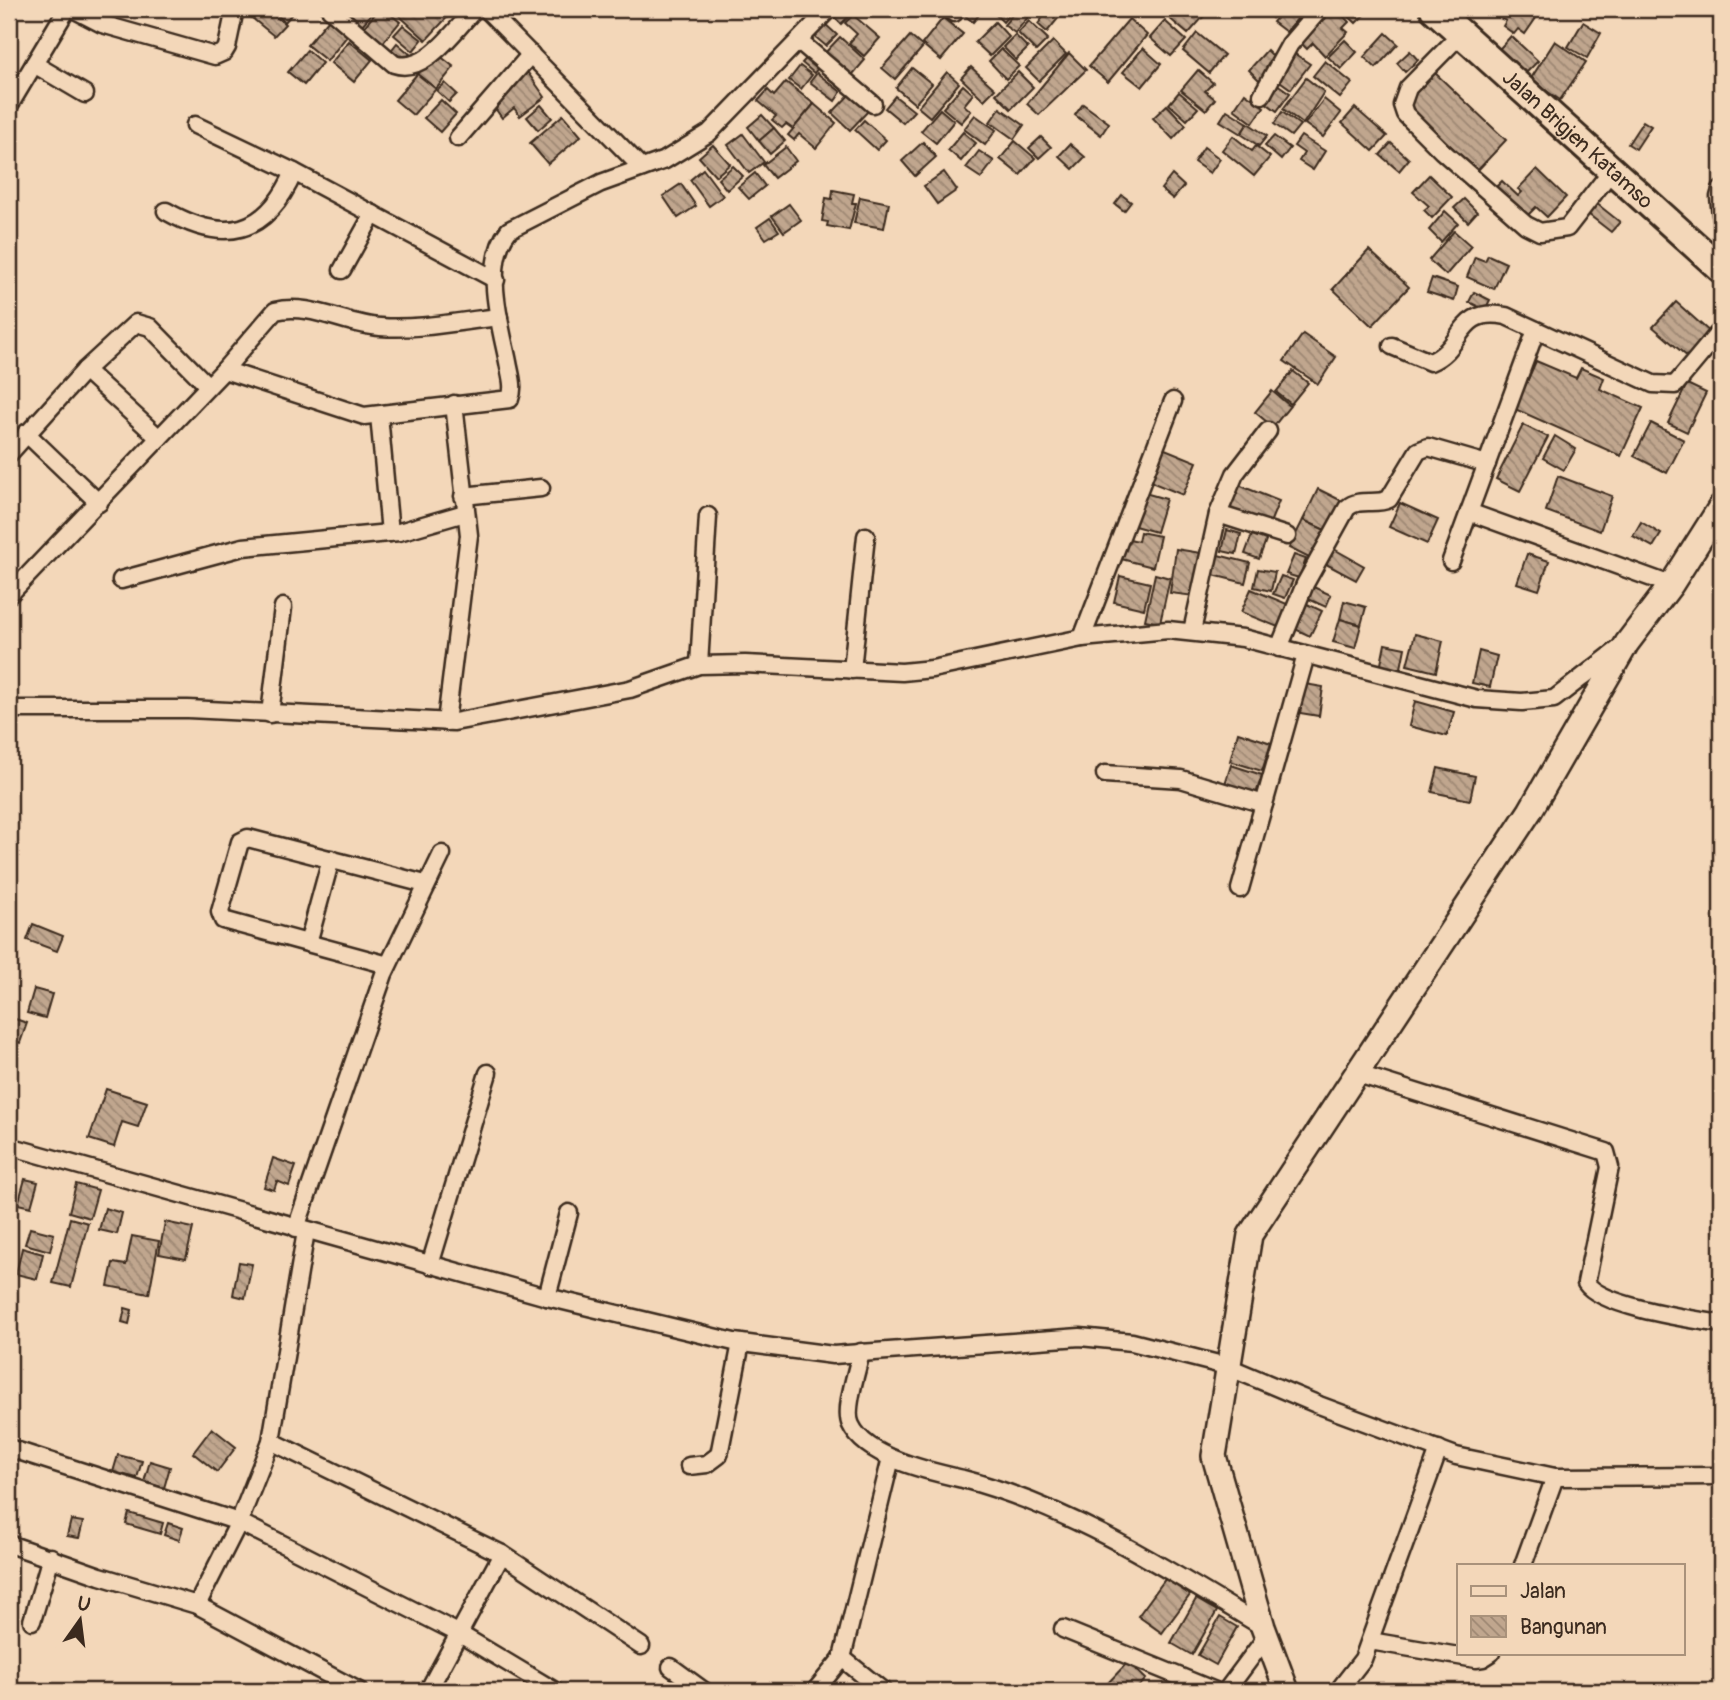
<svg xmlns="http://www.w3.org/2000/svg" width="1730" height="1700" font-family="Pangolin,sans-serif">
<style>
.building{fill:url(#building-back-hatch);stroke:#3b2a1e;stroke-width:2}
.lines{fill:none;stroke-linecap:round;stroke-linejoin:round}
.street-casing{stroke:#3b2a1e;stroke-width:21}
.secondary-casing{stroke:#3b2a1e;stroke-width:28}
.primary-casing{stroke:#3b2a1e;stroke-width:32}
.street{stroke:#f3d7b9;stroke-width:16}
.secondary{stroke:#f3d7b9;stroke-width:23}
.primary{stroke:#f3d7b9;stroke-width:26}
.labels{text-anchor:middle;stroke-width:5;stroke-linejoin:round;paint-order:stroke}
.street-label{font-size:21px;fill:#3b2a1e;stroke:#f3d7b9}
</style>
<defs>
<pattern id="building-back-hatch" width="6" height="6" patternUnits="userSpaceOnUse" patternTransform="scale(1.75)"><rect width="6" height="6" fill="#c0a68e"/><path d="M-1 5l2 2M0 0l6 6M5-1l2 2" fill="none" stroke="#9d8773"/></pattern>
</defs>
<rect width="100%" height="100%" fill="#f3d7b9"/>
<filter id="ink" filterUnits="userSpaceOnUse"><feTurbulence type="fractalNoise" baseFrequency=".0143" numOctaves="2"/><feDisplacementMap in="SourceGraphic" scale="14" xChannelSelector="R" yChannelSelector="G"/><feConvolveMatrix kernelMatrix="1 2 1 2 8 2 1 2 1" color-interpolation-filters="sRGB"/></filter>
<g filter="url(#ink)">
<!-- building -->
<g class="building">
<path d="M241 9H266L285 24 274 36Z"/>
<path d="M270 9H296L285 22Z"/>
<path d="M351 9H376L362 25 347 13Z"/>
<path d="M379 9H384L400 22 382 44 363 28Z"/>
<path d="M392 9 419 11 455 9 426 40Z"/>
<path d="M843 9 850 15 841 24 834 17Z"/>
<path d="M957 9H984L973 22Z"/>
<path d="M990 9H1014L1003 22Z"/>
<path d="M1017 9 1029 16 1015 33 1004 25Z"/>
<path d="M1049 9 1060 16 1047 32 1038 24Z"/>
<path d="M1176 9H1197L1205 15 1188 34 1168 17Z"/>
<path d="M1261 9H1279L1272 18Z"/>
<path d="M1284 9 1298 18 1286 32 1273 22Z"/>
<path d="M1327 9H1336L1349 22 1343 28 1348 32 1325 56 1313 43 1307 49 1297 39 1306 30 1310 34 1312 31 1310 29 1318 20 1321 23 1326 18 1322 14Z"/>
<path d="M1341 9H1370L1356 23Z"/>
<path d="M1506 9H1521L1536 18 1525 34 1518 29 1514 34 1503 26 1506 21 1500 18Z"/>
<path d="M853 15 880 38 864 56 849 43 857 34 845 23Z"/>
<path d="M943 18 963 34 941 60 922 44Z"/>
<path d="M329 19 348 35 327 61 307 45Z"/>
<path d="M1129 19 1147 35 1108 82 1089 66Z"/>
<path d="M1029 21 1048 39 1036 51 1018 33Z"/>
<path d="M1165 21 1186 40 1171 56 1150 38Z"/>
<path d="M995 22 1009 37 990 56 975 42Z"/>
<path d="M1583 22 1601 33 1587 58 1568 47Z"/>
<path d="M824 23 837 35 826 46 813 35Z"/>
<path d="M403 25 422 40 413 51 394 35Z"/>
<path d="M1197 33 1224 55 1209 73 1183 51Z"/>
<path d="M1386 33 1398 44 1376 68 1364 57Z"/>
<path d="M1015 35 1028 48 1016 60 1003 47Z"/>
<path d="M910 36 923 47 895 79 882 68Z"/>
<path d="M1511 36 1538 61 1519 80 1493 56Z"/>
<path d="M840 37 865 60 847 81 821 57Z"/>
<path d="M1345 40 1357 52 1341 69 1328 57Z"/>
<path d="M349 41 372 60 354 82 331 63Z"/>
<path d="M1053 41 1066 54 1039 81 1026 68Z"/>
<path d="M1555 41 1586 62 1560 100 1530 80Z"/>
<path d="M397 43 410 54 402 63 389 53Z"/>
<path d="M1143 48 1161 64 1142 87 1123 72Z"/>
<path d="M1001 49 1019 66 1006 79 989 61Z"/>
<path d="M307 50 322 63 304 85 288 72Z"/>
<path d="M1267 50 1278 61 1260 81 1249 70Z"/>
<path d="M1410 51 1418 60 1405 72 1397 63Z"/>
<path d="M435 52 454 67 436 89 417 74Z"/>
<path d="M1069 53 1086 70 1039 115 1027 104Z"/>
<path d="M810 54 822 63 814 73 802 63Z"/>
<path d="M1295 54 1310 64 1291 89 1277 79Z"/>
<path d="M1325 61 1352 83 1340 98 1313 76Z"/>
<path d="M800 66 812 75 801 89 789 80Z"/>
<path d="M971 67 995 89 984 100 961 78Z"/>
<path d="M912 68 932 84 915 104 896 88Z"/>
<path d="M526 70 545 97 520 116 514 108 502 118 492 104 510 91 505 85Z"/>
<path d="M1198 70 1213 83 1205 91 1215 99 1206 110 1181 90Z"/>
<path d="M1433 71 1506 140 1477 171 1404 102Z"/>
<path d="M947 72 959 83 930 117 918 107Z"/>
<path d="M1018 72 1033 87 1011 109 996 94Z"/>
<path d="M817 73 841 92 835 101 810 82Z"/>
<path d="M417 74 436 89 413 115 395 100Z"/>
<path d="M1306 78 1324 92 1303 124 1283 109Z"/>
<path d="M786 82 814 104 793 129 786 124 782 128 772 120 776 116 758 101 768 90 774 96Z"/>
<path d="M445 83 457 94 449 102 437 91Z"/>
<path d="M1277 84 1290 93 1277 111 1265 102Z"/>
<path d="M963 85 973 94 964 105 971 111 961 123 943 108Z"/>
<path d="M1179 92 1198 108 1187 120 1169 104Z"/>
<path d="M851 93 869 110 850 130 832 113Z"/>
<path d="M1245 93 1264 107 1253 123 1234 109Z"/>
<path d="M895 96 914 111 903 123 885 108Z"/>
<path d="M1324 99 1341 113 1323 137 1305 124Z"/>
<path d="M441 100 456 114 440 132 424 118Z"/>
<path d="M814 104 836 123 816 148 799 134 794 140 788 135Z"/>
<path d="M1083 104 1109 123 1101 135 1075 115Z"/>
<path d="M541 105 552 118 538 130 527 117Z"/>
<path d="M1167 105 1186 125 1173 139 1153 118Z"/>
<path d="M1000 108 1024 125 1014 139 990 122Z"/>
<path d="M1355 108 1387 136 1373 151 1342 123Z"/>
<path d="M940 109 954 121 936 143 921 131Z"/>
<path d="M1227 110 1248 123 1241 134 1220 121Z"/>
<path d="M1282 112 1300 125 1291 136 1274 124Z"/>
<path d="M563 115 581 136 548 164 530 143Z"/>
<path d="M762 115 774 128 759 141 748 127Z"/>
<path d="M975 115 996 130 985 145 964 129Z"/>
<path d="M864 120 886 140 877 150 855 130Z"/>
<path d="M1643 121 1651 126 1636 149 1628 144Z"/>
<path d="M1248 123 1267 136 1259 146 1241 134Z"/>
<path d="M774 128 785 141 770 154 759 141Z"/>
<path d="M963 132 976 143 961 161 948 150Z"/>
<path d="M743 134 764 162 749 173 728 145Z"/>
<path d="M1233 136 1252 151 1256 146 1270 157 1254 176 1222 150Z"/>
<path d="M1274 136 1290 148 1281 160 1265 146Z"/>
<path d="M1301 136 1325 151 1313 170 1299 161 1304 153 1294 146Z"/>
<path d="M1041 137 1051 147 1039 158 1029 148Z"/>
<path d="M1015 141 1035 158 1020 175 1000 159Z"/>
<path d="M923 142 936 157 915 176 902 161Z"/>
<path d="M1391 143 1409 159 1399 171 1380 155Z"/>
<path d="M1070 144 1085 157 1073 169 1059 156Z"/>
<path d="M713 145 730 164 716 176 699 157Z"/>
<path d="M786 147 796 161 774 178 763 165Z"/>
<path d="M1204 147 1220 159 1210 173 1194 162Z"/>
<path d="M979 151 994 161 981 178 966 168Z"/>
<path d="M733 166 743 176 727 190 718 179Z"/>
<path d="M703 169 723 196 709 206 690 180Z"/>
<path d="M1537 169 1566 197 1547 217 1536 207 1523 220 1492 191 1502 181 1518 196 1522 192 1518 189Z"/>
<path d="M944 172 957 190 937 204 924 186Z"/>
<path d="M755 173 765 186 749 199 738 187Z"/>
<path d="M1172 175 1184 186 1173 199 1161 189Z"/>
<path d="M1429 175 1452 197 1432 218 1424 210 1429 206 1413 192Z"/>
<path d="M681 184 696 206 678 218 663 196Z"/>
<path d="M833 190 854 194 852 203H856L849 230 827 226 828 222 822 221 826 198 832 199Z"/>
<path d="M1122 195 1131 202 1124 211 1115 204Z"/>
<path d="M860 197 889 203 884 228 854 223Z"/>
<path d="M1464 199 1477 212 1468 222 1454 208Z"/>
<path d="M1596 203 1620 222 1611 232 1588 214Z"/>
<path d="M789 204 801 220 784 232 772 216Z"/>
<path d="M1445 211 1458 223 1441 242 1429 230Z"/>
<path d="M770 218 779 231 766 239 757 227Z"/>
<path d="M1454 231 1471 246 1446 275 1429 260Z"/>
<path d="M1369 250 1409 287 1372 326 1333 289Z"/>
<path d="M1488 255 1506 263 1494 289 1467 277 1475 257 1485 261Z"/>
<path d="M1432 278 1458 287 1454 301 1427 292Z"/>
<path d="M1474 292 1490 300 1485 310 1469 302Z"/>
<path d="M1676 302 1711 333 1689 358 1653 327Z"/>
<path d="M1303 334 1336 357 1318 384 1284 361Z"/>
<path d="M1536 361 1576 378 1581 368 1604 378 1600 389 1643 408 1621 456 1515 409Z"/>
<path d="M1293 371 1308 383 1291 404 1276 392Z"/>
<path d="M1687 384 1706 393 1687 432 1668 423Z"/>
<path d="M1272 391 1290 406 1273 427 1255 412Z"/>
<path d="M1651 423 1684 440 1667 473 1634 456Z"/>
<path d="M1523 425 1548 437 1520 491 1496 479Z"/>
<path d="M1555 436 1576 449 1564 470 1543 458Z"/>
<path d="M1160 447 1197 462 1183 495 1146 480Z"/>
<path d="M1558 476 1612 496 1600 531 1546 511Z"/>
<path d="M1236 484 1279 501 1268 528 1225 511Z"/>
<path d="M1318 489 1342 501 1327 531 1303 520Z"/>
<path d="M1141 492 1166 499 1156 532 1131 525Z"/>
<path d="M1400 503 1438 520 1427 544 1389 527Z"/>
<path d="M1303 520 1327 531 1313 560 1289 548Z"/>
<path d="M1641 522 1661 534 1653 547 1633 536Z"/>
<path d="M1227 530 1241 534 1236 554 1222 551Z"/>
<path d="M1140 532 1160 536 1153 567 1121 559 1125 538 1138 541Z"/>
<path d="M1252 535 1266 540 1259 559 1245 554Z"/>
<path d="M1176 549 1201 553 1194 596 1170 593Z"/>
<path d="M1334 549 1364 566 1356 580 1326 564Z"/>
<path d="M1527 554 1549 561 1539 590 1517 583Z"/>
<path d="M1218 555 1250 563 1245 583 1213 575Z"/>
<path d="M1294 555 1306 559 1299 578 1286 574Z"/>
<path d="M1258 569 1275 572 1271 591 1254 587Z"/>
<path d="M1155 574 1170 578 1160 623 1145 620Z"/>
<path d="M1120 576 1150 583 1144 609 1114 602Z"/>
<path d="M1281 576 1293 580 1285 598 1273 594Z"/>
<path d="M1309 585 1331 595 1326 607 1304 597Z"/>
<path d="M1251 589 1287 604 1278 627 1241 612Z"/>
<path d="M1344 601 1366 607 1361 625 1340 619Z"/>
<path d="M1305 603 1322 611 1310 636 1293 628Z"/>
<path d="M1340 619 1361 625 1355 648 1333 642Z"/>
<path d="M1415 634 1443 641 1436 672 1407 665Z"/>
<path d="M1385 644 1405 648 1400 673 1380 669Z"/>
<path d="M1479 651 1497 656 1490 687 1472 683Z"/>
<path d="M1305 684 1323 687 1319 716 1300 713Z"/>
<path d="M1415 701 1454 712 1447 736 1409 726Z"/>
<path d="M1238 732 1271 743 1262 771 1230 761Z"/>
<path d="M1231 765 1262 775 1255 797 1224 787Z"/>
<path d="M1438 768 1475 776 1470 800 1432 792Z"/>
<path d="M33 924 63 936 57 951 27 940Z"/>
<path d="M34 989 52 994 45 1018 27 1013Z"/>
<path d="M9 1017 27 1023 20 1043 9 1038Z"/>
<path d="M106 1089 147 1102 138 1127 122 1122 114 1147 89 1139Z"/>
<path d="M273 1158 296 1166 289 1186 277 1181 274 1190 264 1187Z"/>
<path d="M25 1179 38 1182 31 1207 18 1204Z"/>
<path d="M76 1184 98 1190 90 1218 69 1212Z"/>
<path d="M105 1208 122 1213 117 1234 99 1230Z"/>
<path d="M70 1218 88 1223 71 1287 53 1283Z"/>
<path d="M165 1222 193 1228 186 1259 159 1254Z"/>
<path d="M30 1228 54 1234 50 1251 25 1244Z"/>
<path d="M132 1236 159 1241 149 1294 108 1286 113 1263 126 1265Z"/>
<path d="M22 1248 43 1254 37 1279 16 1274Z"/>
<path d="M239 1262 252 1264 245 1298 233 1295Z"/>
<path d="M125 1308 132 1310 129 1324 122 1322Z"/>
<path d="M212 1428 236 1447 217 1472 193 1453Z"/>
<path d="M118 1455 142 1461 137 1478 113 1472Z"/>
<path d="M150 1461 170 1467 164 1488 144 1482Z"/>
<path d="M9 1498 18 1500 11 1523H9Z"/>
<path d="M129 1513 163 1523 160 1534 126 1524Z"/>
<path d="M71 1520 83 1522 79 1538 67 1536Z"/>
<path d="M168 1523 183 1528 179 1540 164 1535Z"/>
<path d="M1166 1578 1190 1595 1162 1633 1138 1616Z"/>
<path d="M1196 1599 1217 1611 1192 1655 1171 1643Z"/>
<path d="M1220 1617 1237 1627 1216 1665 1198 1655Z"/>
<path d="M1128 1662 1146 1679 1135 1691H1110L1105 1686Z"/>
<path d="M1176 1679 1197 1691H1169Z"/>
</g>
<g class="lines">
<defs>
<g id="street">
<path d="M73 9 102 24 215 56 224 52 227 47 235 9"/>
<path d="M330 9 394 64C426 75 455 29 475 9"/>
<path d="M486 9 642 168"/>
<path d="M950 9 954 13"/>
<path d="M1462 33 1408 88 1402 105 1405 114 1442 151 1526 225 1540 232 1567 228 1612 170"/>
<path d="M800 42 873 104"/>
<path d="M34 64 85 94"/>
<path d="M1262 95 1290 44 1320 9"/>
<path d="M9 106 67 9"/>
<path d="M195 125 294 172 496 280"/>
<path d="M458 138 531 54"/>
<path d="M1721 190 1719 197 1721 215"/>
<path d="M166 211C224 244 266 236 294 172"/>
<path d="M342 270 373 214"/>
<path d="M1392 346 1430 362C1465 348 1456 306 1506 316L1653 384 1675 385 1721 330"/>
<path d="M85 370 159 438"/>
<path d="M224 370 364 416 510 399C515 387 510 374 508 362 500 323 482 263 509 230L601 183 665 160 709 133 829 9"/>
<path d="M379 415 390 533"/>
<path d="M26 433 99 503"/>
<path d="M9 454 85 370 136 323 150 327 208 386"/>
<path d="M463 496 541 488"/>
<path d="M1469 512 1671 585"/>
<path d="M1218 514 1287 536"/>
<path d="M1451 561 1536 330"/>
<path d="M121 580 243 547 399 532 465 513"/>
<path d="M9 595 224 370 275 311C309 302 346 325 380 327 420 330 460 321 499 317"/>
<path d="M1192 631 1218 514 1235 474 1268 431"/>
<path d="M1082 638 1173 401"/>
<path d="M1279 648 1305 584 1347 508C1360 497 1375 506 1389 499L1418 451 1428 447 1487 464"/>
<path d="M699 665 708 516"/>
<path d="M852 670 866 536"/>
<path d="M9 709H188L454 722 630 689 699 665 745 664 902 672 932 669 1082 638 1168 630 1243 638 1477 699 1522 702 1554 699 1620 648"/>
<path d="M270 714 283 607"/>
<path d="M446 722 469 535 454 404"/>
<path d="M1105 774 1181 779 1264 804"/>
<path d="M1240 889 1306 655"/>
<path d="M308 943 331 859"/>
<path d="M388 965 223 920 220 912 240 842 248 838 425 884"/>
<path d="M1355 1073 1606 1152 1610 1167 1586 1283C1602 1307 1691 1319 1721 1324"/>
<path d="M9 1146 547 1297 734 1342 833 1355 1080 1337 1132 1342 1226 1366 1319 1405 1456 1456 1555 1477 1721 1476"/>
<path d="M296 1228 384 974 442 854"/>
<path d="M430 1265 488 1073"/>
<path d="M547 1297 569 1213"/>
<path d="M861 1352C858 1369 843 1410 851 1425 866 1458 932 1472 963 1479 1070 1507 1169 1570 1263 1627"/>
<path d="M271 1441 502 1554 641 1646"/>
<path d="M9 1448 239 1522 458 1633 555 1691"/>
<path d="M689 1466 707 1464 719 1455 741 1343"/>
<path d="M9 1544 100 1576 197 1605 359 1691"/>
<path d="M1523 1565 1555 1477"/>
<path d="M197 1605 239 1522 271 1441 306 1231"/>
<path d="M32 1621 51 1557"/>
<path d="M1063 1629 1215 1691"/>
<path d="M1370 1641 1476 1659 1483 1658 1491 1653"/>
<path d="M842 1658 891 1458"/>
<path d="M671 1667 704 1691"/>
<path d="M428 1691 502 1554"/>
<path d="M815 1691 842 1658 883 1691"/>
<path d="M1226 1691 1267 1636"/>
<path d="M1338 1691 1363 1659 1439 1449"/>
</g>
<path id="secondary" d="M1287 1691 1263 1627 1214 1456 1250 1235 1530 811 1627 643 1671 585 1721 506"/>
<g id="primary">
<path id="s1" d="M1434 9 1721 269"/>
</g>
</defs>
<!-- street casing -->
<use href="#street" class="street-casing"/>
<!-- secondary casing -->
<use href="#secondary" class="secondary-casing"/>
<!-- primary casing -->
<use href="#primary" class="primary-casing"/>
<!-- street -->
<use href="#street" class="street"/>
<!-- secondary -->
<use href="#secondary" class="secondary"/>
<!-- primary -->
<use href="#primary" class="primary"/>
</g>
</g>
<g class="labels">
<!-- street labels -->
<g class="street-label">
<text dy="7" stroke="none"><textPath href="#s1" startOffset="194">Jalan Brigjen Katamso</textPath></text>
</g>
</g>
<!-- margin -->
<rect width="1730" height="1700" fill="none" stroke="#f3d7b9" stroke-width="35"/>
<rect x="18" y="18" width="1695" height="1665" fill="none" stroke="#3b2a1e" stroke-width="2.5" filter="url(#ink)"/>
<!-- legend -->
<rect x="1457" y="1564" width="228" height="91" fill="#f3d7b9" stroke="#a9927b" stroke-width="2"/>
<rect x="1471" y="1586" width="35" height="10" fill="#f3d7b9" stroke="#a9927b" stroke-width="2"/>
<text x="1520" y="1598" font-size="21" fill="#3b2a1e">Jalan</text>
<rect x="1471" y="1616" width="35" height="21" fill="url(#building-back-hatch)" stroke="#a9927b" stroke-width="2"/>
<text x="1520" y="1634" font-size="21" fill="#3b2a1e">Bangunan</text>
<!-- north arrow -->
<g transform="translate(80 1620) rotate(14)" stroke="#f3d7b9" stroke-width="5" paint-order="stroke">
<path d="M0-5L12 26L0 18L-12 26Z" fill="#3b2a1e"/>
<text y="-10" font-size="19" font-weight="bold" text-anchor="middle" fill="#3b2a1e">U</text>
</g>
</svg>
